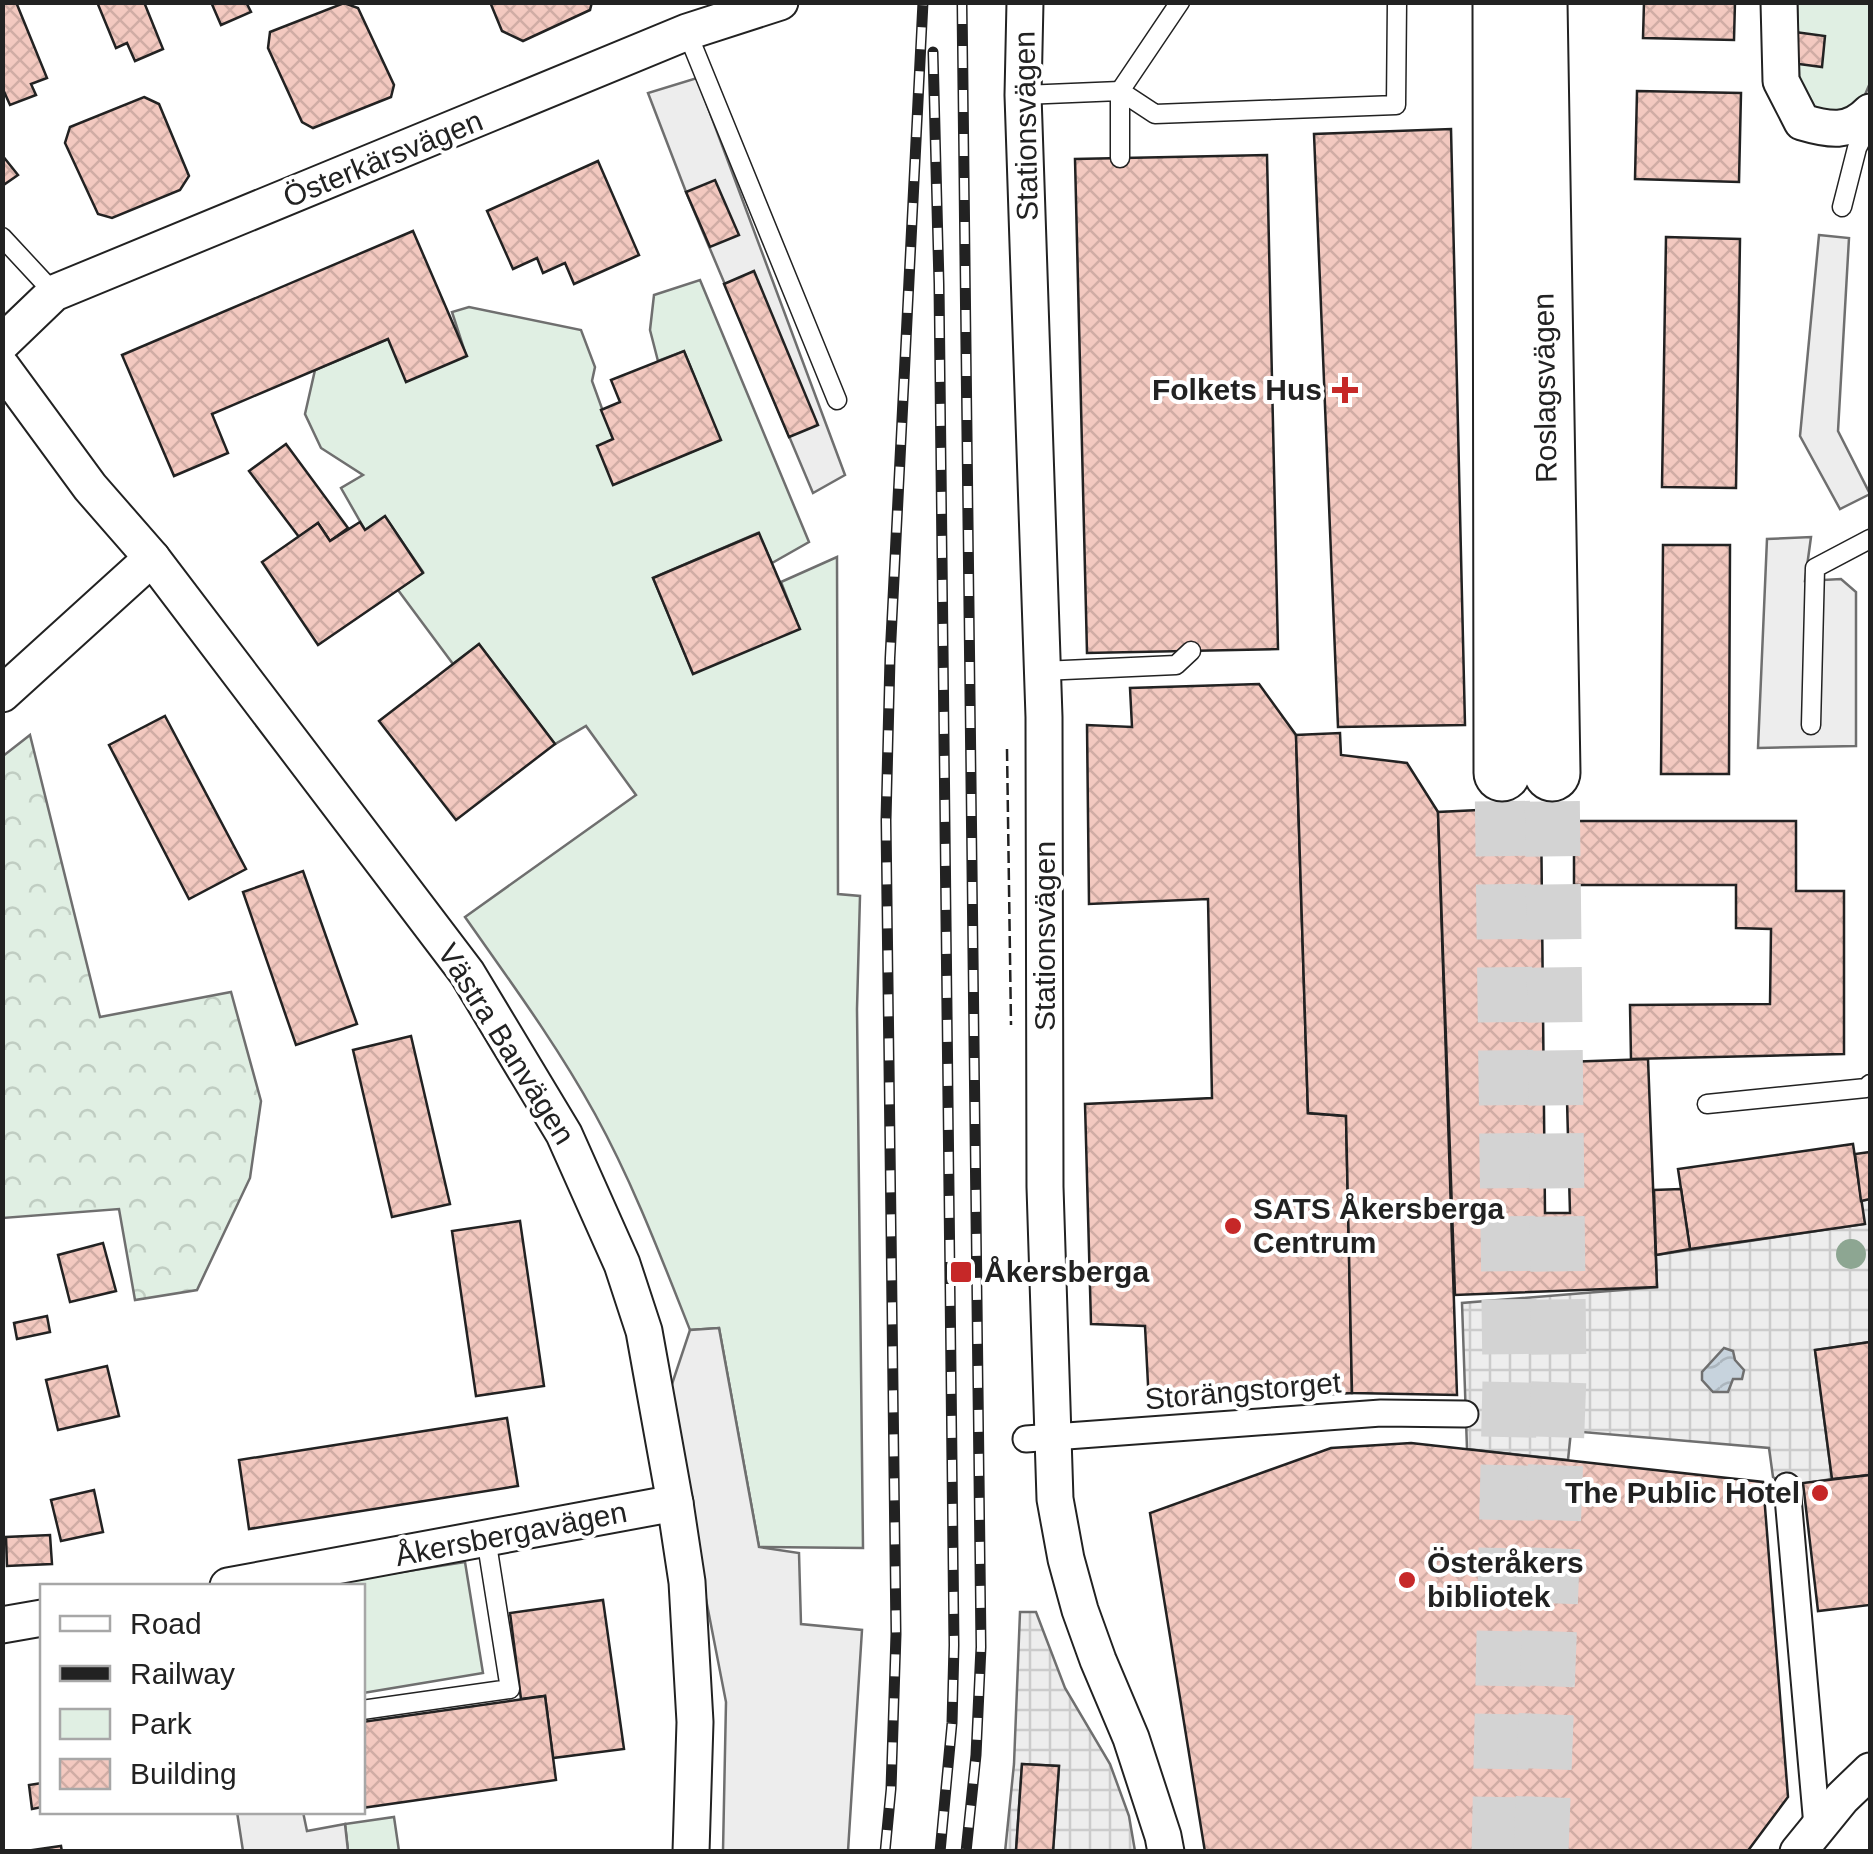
<svg xmlns="http://www.w3.org/2000/svg" width="1873" height="1854" font-family="Helvetica,sans-serif">
<style>
.forest{fill:url(#forest-crowns);stroke:#6f6f6f;stroke-width:2.5}
.green{fill:#e0efe3;stroke:#6f6f6f;stroke-width:2.5}
.parking{fill:#ededed;stroke:#6f6f6f;stroke-width:2.5}
.plaza{fill:url(#plaza-grid);stroke:#6f6f6f;stroke-width:2.5}
.water{fill:url(#water-waves);stroke:#6f6f6f;stroke-width:2.5}
.building{fill:url(#building-cross-hatch);stroke:#222;stroke-width:2.5}
.lines{fill:none;stroke-linecap:round;stroke-linejoin:round}
.primary-tunnel{stroke:#d3d3d3;stroke-width:55;stroke-dasharray:55 28;stroke-linecap:butt}
.service-casing{stroke:#222;stroke-width:21}
.pedestrian-casing{stroke:#222;stroke-width:29}
.minor-casing{stroke:#222;stroke-width:39}
.primary-casing{stroke:#222;stroke-width:59}
.service{stroke:#fff;stroke-width:18}
.pedestrian{stroke:#fff;stroke-width:25}
.minor{stroke:#fff;stroke-width:35}
.primary{stroke:#fff;stroke-width:55}
.rail-casing{stroke:#222;stroke-width:11}
.rail{stroke:#fff;stroke-width:8;stroke-dasharray:22;stroke-linecap:butt}
.fence{stroke:#222;stroke-width:2.5;stroke-dasharray:12 5;stroke-linecap:butt}
.tree{fill:#8da692}
.poi-dot{fill:#c62828;stroke:#fff;stroke-width:4}
.labels{text-anchor:middle;stroke-width:8;stroke-linejoin:round;paint-order:stroke}
.street-label{font-size:30px;fill:#222;stroke:#fff}
.poi-label{font-size:30px;font-weight:bold;fill:#222;stroke:#fff;text-anchor:start}
</style>
<defs>
<pattern id="forest-crowns" width="20" height="18" patternUnits="userSpaceOnUse" patternTransform="scale(2.5)"><rect width="20" height="18" fill="#e0efe3"/><path d="M2 6a3 3 0 1 1 6 0M12 15a3 3 0 1 1 6 0" fill="none" stroke="#c0cdc2"/></pattern>
<pattern id="plaza-grid" width="8" height="8" patternUnits="userSpaceOnUse" patternTransform="scale(2.5)"><rect width="8" height="8" fill="#ededed"/><path d="M0 4h8M4 0v8" fill="none" stroke="#cbcbcb"/></pattern>
<pattern id="water-waves" width="16" height="10" patternUnits="userSpaceOnUse" patternTransform="scale(2.5)"><rect width="16" height="10" fill="#c7d3dd"/><path d="M0 5q4-4 8 0t8 0" fill="none" stroke="#abb5bd"/></pattern>
<pattern id="building-cross-hatch" width="8" height="8" patternUnits="userSpaceOnUse" patternTransform="scale(2.5)"><rect width="8" height="8" fill="#f3c9c0"/><path d="M0 0l8 8M0 8l8-8" fill="none" stroke="#d0aca5"/></pattern>
</defs>
<rect width="100%" height="100%" fill="#fff"/>
<!-- forest -->
<path class="forest" d="M30 735 100 1017 231 992 261 1101 250 1178 197 1290 135 1300 119 1209 3 1218V756Z"/>
<!-- green -->
<g class="green">
<path d="M1797 3H1870V83L1859 109 1821 114 1800 102Z"/>
<path d="M700 280 809 542 772 563 758 533 653 578 693 673 799 628 781 582 837 557 838 894 860 896 857 1009 863 1548 759 1547 719 1328 690 1330C661 1257 633 1183 595 1114 557 1045 510 981 465 917L636 795 586 726 555 744 479 644 453 664 398 590 423 572 385 517 365 530 341 488 363 475 321 448 305 414 315 370 388 339 466 355 452 312 469 307 581 330 595 367 592 381 613 439 614 484 720 440 684 351 658 361 650 330 654 295Z"/>
<path d="M465 1562 483 1673 363 1693 362 1586H313Z"/>
<path d="M394 1817 399 1851H348L345 1824Z"/>
</g>
<!-- parking -->
<g class="parking">
<path d="M697 78 845 475 813 493 686 192 648 93Z"/>
<path d="M1819 235 1849 238 1838 431 1870 494 1840 509 1800 436Z"/>
<path d="M1811 537 1805 581 1841 579 1856 592V746L1758 748 1767 539Z"/>
<path d="M719 1328 759 1547 799 1553 801 1624 862 1630 848 1851H723L726 1702 667 1399 690 1330Z"/>
<path d="M237 1812H303L307 1831 345 1824 348 1851H243Z"/>
</g>
<!-- plaza -->
<g class="plaza">
<path d="M1870 1199V1342L1815 1350 1832 1479 1787 1486 1773 1477 1769 1448 1571 1431 1568 1460 1467 1449 1462 1303 1657 1287 1656 1255 1864 1224 1861 1201Z"/>
<path d="M1020 1612H1036L1065 1688 1110 1764 1129 1816 1135 1851H1053L1059 1766 1022 1764 1016 1850 1023 1851 1005 1852 1014 1764Z"/>
</g>
<!-- water -->
<path class="water" d="M1724 1348 1733 1351 1735 1360 1744 1370 1742 1379H1733L1728 1392H1713L1702 1380V1372Z"/>
<!-- building -->
<g class="building">
<path d="M2 2H16L47 78 31 84 36 95 10 105 2 87Z"/>
<path d="M97 2H144L163 49 135 61 127 43 116 48Z"/>
<path d="M211 2H246L251 12 221 25Z"/>
<path d="M490 2H592L590 10 523 41 502 31Z"/>
<path d="M1644 2H1735L1734 40 1643 38Z"/>
<path d="M344 3 358 8 394 85 391 97 313 128 302 122 268 48 270 32Z"/>
<path d="M1795 32 1825 36 1822 67 1791 63Z"/>
<path d="M1637 91 1741 93 1739 182 1635 179Z"/>
<path d="M144 97 159 104 189 176 180 190 112 218 98 214 65 143 70 127Z"/>
<path d="M1451 129 1465 725 1338 727 1314 134Z"/>
<path d="M2 155 18 175 2 186Z"/>
<path d="M1267 155 1278 649 1087 653 1075 159Z"/>
<path d="M598 161 639 255 574 284 565 263 543 273 537 258 513 269 487 211Z"/>
<path d="M715 180 739 235 710 247 686 192Z"/>
<path d="M413 231 467 356 406 382 388 339 212 414 228 453 174 476 122 355Z"/>
<path d="M1666 237 1740 239 1736 488 1662 487Z"/>
<path d="M754 271 818 425 789 437 724 284Z"/>
<path d="M684 351 721 440 613 485 597 446 613 439 601 410 620 402 611 380Z"/>
<path d="M286 444 348 528 330 541 318 523 299 537 249 471Z"/>
<path d="M385 516 423 573 318 645 262 562 318 523 330 541 360 522 365 530Z"/>
<path d="M759 533 800 629 693 674 653 578Z"/>
<path d="M1663 545H1730L1729 774H1661Z"/>
<path d="M479 644 555 744 456 820 379 721Z"/>
<path d="M1259 684 1296 735 1308 1113 1346 1116 1352 1393 1149 1404 1145 1326 1091 1324 1085 1104 1212 1098 1208 899 1089 904 1087 725 1132 727 1130 688Z"/>
<path d="M165 716 246 869 189 899 109 745Z"/>
<path d="M1340 733 1341 755 1407 763 1438 812 1457 1395 1352 1393 1346 1116 1308 1113 1296 735Z"/>
<path d="M1541 807 1545 1213H1570L1566 1062 1648 1059 1657 1287 1455 1295 1438 812Z"/>
<path d="M1574 821H1796V891H1844V1054L1631 1059 1630 1005 1770 1004 1771 929 1736 928V885H1574Z"/>
<path d="M303 871 357 1024 296 1045 243 892Z"/>
<path d="M411 1036 450 1204 392 1217 353 1050Z"/>
<path d="M1853 1144 1865 1224 1690 1249 1678 1169Z"/>
<path d="M1870 1152V1199L1861 1201 1855 1154Z"/>
<path d="M1681 1189 1690 1249 1656 1255 1654 1190Z"/>
<path d="M520 1221 544 1386 476 1396 452 1231Z"/>
<path d="M103 1243 116 1291 70 1302 58 1255Z"/>
<path d="M47 1316 50 1332 17 1339 14 1323Z"/>
<path d="M1870 1342V1475L1832 1479 1815 1350Z"/>
<path d="M107 1366 119 1416 58 1430 46 1380Z"/>
<path d="M507 1418 518 1486 249 1529 239 1460Z"/>
<path d="M1411 1443 1763 1482 1788 1797 1747 1852H1205L1150 1513 1331 1448Z"/>
<path d="M1870 1475V1605L1818 1611 1803 1483Z"/>
<path d="M94 1490 103 1532 61 1541 51 1500Z"/>
<path d="M50 1535 52 1564 7 1566 6 1537Z"/>
<path d="M603 1600 624 1749 553 1758 545 1696 521 1699 510 1613Z"/>
<path d="M545 1696 556 1780 362 1808V1722Z"/>
<path d="M1022 1764 1059 1766 1053 1852 1016 1851Z"/>
<path d="M42 1783V1807L32 1809 29 1785Z"/>
<path d="M61 1846 62 1852H19Z"/>
</g>
<g class="lines">
<!-- primary-tunnel -->
<g class="primary-tunnel">
<path d="M1499 1852 1510 1379 1502 773"/>
<path d="M1541 1852 1559 1375 1552 773"/>
</g>
<defs>
<g id="service">
<path d="M1180 2 1120 91 1155 114 1396 105 1397 2"/>
<path d="M687 32 837 400"/>
<path d="M1023 95 1120 91V158"/>
<path d="M1842 207 1857 148 1870 122"/>
<path d="M2 237 54 293"/>
<path d="M1042 671 1176 665 1191 651"/>
<path d="M1811 725 1815 568 1870 539"/>
<path d="M1707 1104 1866 1088 1870 1084"/>
<path d="M362 1710 510 1689 486 1538"/>
</g>
<g id="pedestrian">
<path d="M1026 1439 1381 1413 1465 1414"/>
<path d="M1787 1486 1817 1826"/>
</g>
<g id="minor">
<path d="M1025 2 1023 95 1044 717 1045 1187 1055 1499 1066 1559 1080 1610 1098 1660 1131 1738 1163 1836 1166 1852"/>
<path d="M1779 2 1781 81 1802 122C1829 130 1849 134 1870 112"/>
<path d="M2 343 54 293 687 32 780 2"/>
<path d="M2 367 90 487 152 558 467 973 564 1134 622 1264 644 1331 675 1503 687 1582 695 1722 691 1852"/>
<path d="M2 694 152 558"/>
<path d="M228 1586 675 1503"/>
<path d="M2 1625 42 1618"/>
<path d="M1798 1852 1842 1798 1870 1771"/>
</g>
<g id="primary">
<path d="M1501 2 1502 773"/>
<path d="M1539 2 1552 773"/>
</g>
</defs>
<!-- service casing -->
<use href="#service" class="service-casing"/>
<!-- pedestrian casing -->
<use href="#pedestrian" class="pedestrian-casing"/>
<!-- minor casing -->
<use href="#minor" class="minor-casing"/>
<!-- primary casing -->
<use href="#primary" class="primary-casing"/>
<!-- service -->
<use href="#service" class="service"/>
<!-- pedestrian -->
<use href="#pedestrian" class="pedestrian"/>
<!-- minor -->
<use href="#minor" class="minor"/>
<!-- primary -->
<use href="#primary" class="primary"/>
<defs>
<g id="rail">
<path d="M962 2 981 1647 976 1755 966 1852"/>
<path d="M933 52 939 284 954 1645 952 1723 940 1852"/>
<path d="M885 1852 891 1789 896 1634 886 820 890 658 923 2"/>
</g>
</defs>
<!-- rail casing -->
<use href="#rail" class="rail-casing"/>
<!-- rail -->
<use href="#rail" class="rail"/>
<!-- fence -->
<path class="fence" d="M1007 749 1011 1025"/>
</g>
<!-- trees -->
<circle class="tree" cx="1851" cy="1254" r="15"/>
<!-- markers -->
<g class="poi-dot">
<path d="M1340 375h10v10h10v10h-10v10h-10v-10h-10v-10h10z"/>
<circle cx="1233" cy="1226" r="10"/>
<rect x="949" y="1260" width="24" height="24" rx="5"/>
<circle cx="1820" cy="1493" r="10"/>
<circle cx="1407" cy="1580" r="10"/>
</g>
<g class="labels">
<!-- street labels -->
<g class="street-label">
<text transform="translate(1026 126) rotate(-91)" y="10">Stationsvägen</text>
<text transform="translate(383 159) rotate(-22)" y="10">Österkärsvägen</text>
<text transform="translate(1545 388) rotate(-91)" y="10">Roslagsvägen</text>
<text transform="translate(1045 936) rotate(-90)" y="10">Stationsvägen</text>
<text transform="translate(506 1044) rotate(58)" y="10">Västra Banvägen</text>
<text transform="translate(1243 1391) rotate(-5)" y="10">Storängstorget</text>
<text transform="translate(511 1534) rotate(-11)" y="10">Åkersbergavägen</text>
</g>
<!-- poi labels -->
<g class="poi-label">
<text x="1322" y="400" text-anchor="end">Folkets Hus</text>
<text x="1253" y="1219">SATS Åkersberga<tspan x="1253" dy="34">Centrum</tspan></text>
<text x="984" y="1282">Åkersberga</text>
<text x="1800" y="1503" text-anchor="end">The Public Hotel</text>
<text x="1427" y="1573">Österåkers<tspan x="1427" dy="34">bibliotek</tspan></text>
</g>
</g>
<!-- border -->
<rect width="1873" height="1854" fill="none" stroke="#222222" stroke-width="10"/>
<!-- legend -->
<rect x="40" y="1584" width="325" height="230" fill="#ffffff" stroke="#a7a7a7" stroke-width="2.5"/>
<rect x="60" y="1616" width="50" height="15" fill="#ffffff" stroke="#a7a7a7" stroke-width="2.5"/>
<text x="130" y="1634" font-size="30" fill="#222222">Road</text>
<rect x="60" y="1666" width="50" height="15" fill="#222222" stroke="#a7a7a7" stroke-width="2.5"/>
<text x="130" y="1684" font-size="30" fill="#222222">Railway</text>
<rect x="60" y="1709" width="50" height="30" fill="#e0efe3" stroke="#a7a7a7" stroke-width="2.5"/>
<text x="130" y="1734" font-size="30" fill="#222222">Park</text>
<rect x="60" y="1759" width="50" height="30" fill="url(#building-cross-hatch)" stroke="#a7a7a7" stroke-width="2.5"/>
<text x="130" y="1784" font-size="30" fill="#222222">Building</text>
</svg>
